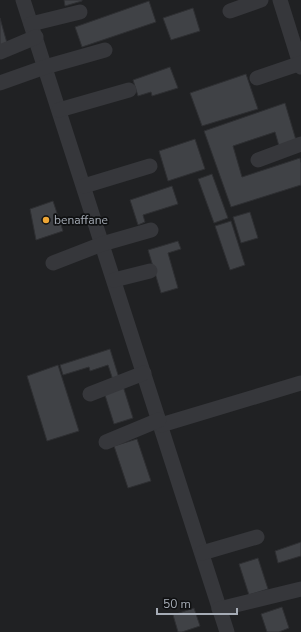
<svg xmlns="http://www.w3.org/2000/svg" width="301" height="632" font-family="'Nunito Sans',sans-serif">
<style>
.built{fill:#202123}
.building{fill:#404246;stroke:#2e2f32}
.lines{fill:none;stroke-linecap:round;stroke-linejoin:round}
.minor{stroke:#36373b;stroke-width:15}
.poi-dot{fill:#eea635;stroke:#0f1011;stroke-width:1.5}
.labels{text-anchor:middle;stroke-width:3.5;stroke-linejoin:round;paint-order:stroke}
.poi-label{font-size:12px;fill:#a6acb6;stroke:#0f1011;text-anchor:start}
</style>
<rect width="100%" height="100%" fill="#141516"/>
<!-- built -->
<rect class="built" x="0" y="0" width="301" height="632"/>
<!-- building -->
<g class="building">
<path d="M64 0H82V1L65 6Z"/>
<path d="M149 1 156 22 82 47 75 27Z"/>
<path d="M193 8 200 31 171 40 163 18Z"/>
<path d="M0 18 7 43 0 46Z"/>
<path d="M170 67 178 88 152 96 151 92 138 96 133 80Z"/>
<path d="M246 74 258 109 202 126 190 93Z"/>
<path d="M285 103 296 140 279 146 275 132 233 146 242 177 300 158 301 163V185L231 207 204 131Z"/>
<path d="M195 139 205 169 168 181 159 151Z"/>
<path d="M212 174 228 218 214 223 198 179Z"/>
<path d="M172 186 178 204 143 215 145 222 138 225 130 200Z"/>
<path d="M53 201 63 231 36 240 30 209Z"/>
<path d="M250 212 258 238 241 243 233 217Z"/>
<path d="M231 221 245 265 230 270 215 226Z"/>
<path d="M178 241 181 249 168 253 178 288 161 293 148 250Z"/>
<path d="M110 349 119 378 113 380 108 365 90 371 89 367 63 375 60 365Z"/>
<path d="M58 365 79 431 47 441 27 376Z"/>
<path d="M123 386 133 418 114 424 104 392Z"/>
<path d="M137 439 151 481 128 488 114 446Z"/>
<path d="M301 542V556L278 563 275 551Z"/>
<path d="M258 558 268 589 249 595 239 564Z"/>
<path d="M282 607 289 628 279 632H267L261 614Z"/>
<path d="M194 608 200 626 182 632H178L173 615Z"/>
</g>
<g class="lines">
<!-- minor -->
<g class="minor">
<path d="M23 0 227 632"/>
<path d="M280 0 301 67"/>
<path d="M230 11 261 0"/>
<path d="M31 24 80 12"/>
<path d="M0 52 36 37"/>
<path d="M257 78 301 63"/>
<path d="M0 83 45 67 105 50"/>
<path d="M59 110 129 90"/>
<path d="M258 160 301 144"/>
<path d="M84 186 150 166"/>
<path d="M53 263 102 244 151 230"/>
<path d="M114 280 150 271"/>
<path d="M90 394 144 373"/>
<path d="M161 425 301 383"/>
<path d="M106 442 159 420"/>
<path d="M202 553 257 537"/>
<path d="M219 609 301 589"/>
</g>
</g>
<!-- markers -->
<circle class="poi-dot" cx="46" cy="220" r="4"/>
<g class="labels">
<!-- poi labels -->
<g class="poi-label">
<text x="54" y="224">benaffane</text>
</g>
</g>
<!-- scale -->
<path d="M157 608v6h80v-6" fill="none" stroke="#a6acb6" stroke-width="2"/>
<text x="163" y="608" font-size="12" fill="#a6acb6" stroke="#0f1011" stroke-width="3" paint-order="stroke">50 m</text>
</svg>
